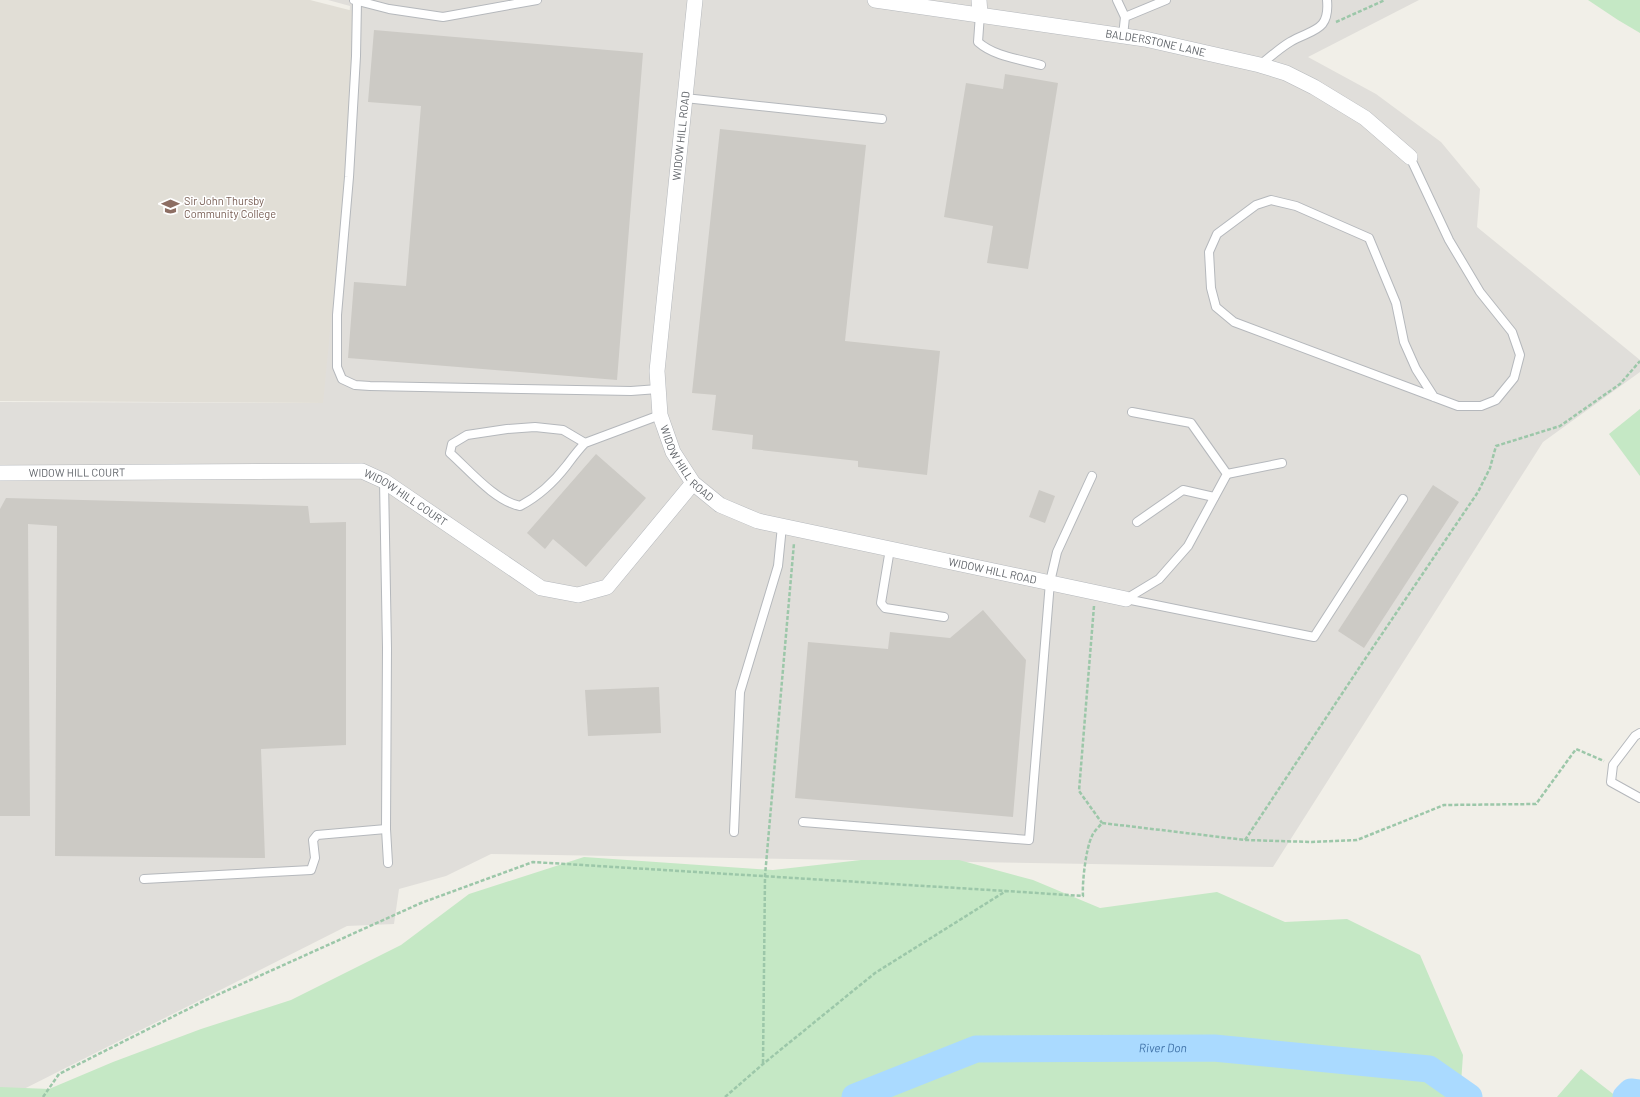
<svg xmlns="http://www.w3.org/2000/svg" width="1640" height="1097" font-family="Barlow,sans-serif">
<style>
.industrial{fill:#e0deda}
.education{fill:#e1ded6}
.green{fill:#c5e8c5}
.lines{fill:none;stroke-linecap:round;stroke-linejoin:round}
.river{stroke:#aadaff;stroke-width:27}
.building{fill:#cccac5}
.service-casing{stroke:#b5b8bc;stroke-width:10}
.minor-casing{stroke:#b5b8bc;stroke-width:16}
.path{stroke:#9cc7a9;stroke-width:2.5;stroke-dasharray:4 2;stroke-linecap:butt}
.service{stroke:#fff;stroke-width:8}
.minor{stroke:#fff;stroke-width:15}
.labels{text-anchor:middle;stroke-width:3;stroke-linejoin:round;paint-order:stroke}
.street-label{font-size:11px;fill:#5f6368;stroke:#fff}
.education-label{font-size:11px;fill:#785e54;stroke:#fff;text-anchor:start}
.water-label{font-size:12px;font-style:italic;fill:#4174aa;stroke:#fff}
</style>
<rect width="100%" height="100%" fill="#f1efe8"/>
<!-- industrial -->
<path class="industrial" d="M328 0H1419L1308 57 1376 94 1441 142 1480 189 1477 227 1640 360V372L1543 442 1273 867 491 854 446 876 399 889 394 924 347 926 8 1097H0V402L320 403 350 6Z"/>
<!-- education -->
<path class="education" d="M0 0H310L361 13 323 403 0 401Z"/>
<!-- green -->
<g class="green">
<path d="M1588 0H1640V33L1618 20Z"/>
<path d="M1640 409V476L1609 434Z"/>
<path d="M584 857 773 870 861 860H959L1033 880 1100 908 1217 892 1285 922 1347 919 1420 955 1463 1055 1460 1097H0V1087L49 1089 113 1062 201 1029 291 1000 401 945 469 894Z"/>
<path d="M1581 1069 1617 1097H1557Z"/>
</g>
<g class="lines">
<!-- river -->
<g class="river">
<path id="s1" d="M855 1097 976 1049 1214 1048 1429 1069 1469 1097"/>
<path d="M1626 1097 1631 1092 1640 1093"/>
</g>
</g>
<!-- building -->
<g class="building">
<path d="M374 30 643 53 617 380 348 358 354 282 406 286 421 106 368 102Z"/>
<path d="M1005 74 1058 83 1028 269 987 263 993 226 944 217 966 83 1003 89Z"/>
<path d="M720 129 866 145 845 341 940 351 927 475 858 467V461L752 449 753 435 712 430 716 395 692 393Z"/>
<path d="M596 454 646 498 586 567 553 539 545 549 527 533Z"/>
<path d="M1433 485 1459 502 1364 648 1338 631Z"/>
<path d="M1039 490 1055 496 1045 523 1029 517Z"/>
<path d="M6 498 308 506 310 523 346 522V745L261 749 265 858 55 856 57 526 28 524 30 816H0V509Z"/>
<path d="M983 610 1026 660 1013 817 795 798 808 642 888 649 890 632 950 638Z"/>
<path d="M659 687 661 733 588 736 585 690Z"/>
</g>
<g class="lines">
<defs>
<g id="service">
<path d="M354 0 389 9 443 17 537 0"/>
<path d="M1117 0 1125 17"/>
<path d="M357 1 356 56 349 177 337 315V367L342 379 355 385 370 386 631 391 658 389"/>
<path d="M980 14 978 42C995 57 1020 59 1041 65"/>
<path d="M1123 36 1125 17 1166 0"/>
<path d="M1260 65C1270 57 1280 48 1290 42 1312 29 1330 32 1327 0"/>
<path d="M685 98 882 119"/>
<path d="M1410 157 1449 240 1480 292 1512 332 1520 355 1514 378 1496 400 1481 406H1458L1234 322 1216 307 1211 288 1209 252 1217 234 1256 205 1271 200 1296 206 1369 238 1396 303 1404 342 1416 369 1434 397"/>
<path d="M585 443 563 430 535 427 507 429 467 435 452 444 450 453C469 470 495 501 520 506 539 496 554 482 567 465 573 457 578 450 585 443L660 415"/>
<path d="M1227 474 1282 463"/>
<path d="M384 481 387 648 386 829 388 863"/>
<path d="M1137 522 1183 490 1214 497"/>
<path d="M890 549 881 603 885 608 944 617"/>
<path d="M1126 599 1314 637 1403 499"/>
<path d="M1126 599 1159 579 1188 546 1227 474 1191 423 1132 412"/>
<path d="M1640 733 1635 736 1613 765 1611 782 1640 798"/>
<path d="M803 822 1029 840 1050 582 1057 552 1092 476"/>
<path d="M734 832 740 692 778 566 782 526"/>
<path d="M144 879 311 870 315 858 313 840 317 835 386 829"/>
</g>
<g id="minor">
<path id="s2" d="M695 0 657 371 660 415 673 452 693 483 720 505 758 521 1126 599"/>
<path id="s3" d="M875 0 1145 39 1260 65 1286 73 1314 87 1365 118 1410 157"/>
<path d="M979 0 980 14"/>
<path id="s4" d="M0 473 362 471 384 481 541 588 578 595 607 587 693 483"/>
</g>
</defs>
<!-- service casing -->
<use href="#service" class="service-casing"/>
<!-- minor casing -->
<use href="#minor" class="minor-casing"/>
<!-- path -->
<g class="path">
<path d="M1336 22 1385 0"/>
<path d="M1094 606 1079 791 1102 823"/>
<path d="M1245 840 1361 665 1478 492 1490 468 1496 446 1560 426 1620 384 1640 361"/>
<path d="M763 1063 765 876 794 543"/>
<path d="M43 1097 59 1074 206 1000 421 903 533 862 1006 891"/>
<path d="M725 1097 763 1064 875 973 1006 891 1083 896C1082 882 1086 848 1092 836 1094 831 1099 827 1102 823L1245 840 1312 842 1357 840 1444 805 1536 804 1576 749 1604 761"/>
</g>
<!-- service -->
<use href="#service" class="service"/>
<!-- minor -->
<use href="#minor" class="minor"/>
</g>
<!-- icons -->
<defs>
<symbol id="school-bare" viewBox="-9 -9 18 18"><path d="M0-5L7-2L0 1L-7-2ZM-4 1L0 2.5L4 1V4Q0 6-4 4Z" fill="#8d6e63" stroke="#fff" stroke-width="2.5" paint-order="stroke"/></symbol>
</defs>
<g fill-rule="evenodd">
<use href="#school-bare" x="158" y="194" width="25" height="25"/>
</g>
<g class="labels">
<!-- street labels -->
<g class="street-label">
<text dy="4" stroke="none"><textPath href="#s3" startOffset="284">BALDERSTONE LANE</textPath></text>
<text transform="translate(681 136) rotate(-84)" y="4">WIDOW HILL ROAD</text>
<text dy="4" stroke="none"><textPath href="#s2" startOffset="473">WIDOW HILL ROAD</textPath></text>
<text dy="4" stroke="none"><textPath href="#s4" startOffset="77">WIDOW HILL COURT</textPath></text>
<text dy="4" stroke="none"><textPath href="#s4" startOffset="413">WIDOW HILL COURT</textPath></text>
<text dy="4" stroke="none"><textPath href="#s2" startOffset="809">WIDOW HILL ROAD</textPath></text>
</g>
<!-- education labels -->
<g class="education-label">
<text x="184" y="205">Sir John Thursby<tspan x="184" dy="13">Community College</tspan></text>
</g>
<!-- water labels -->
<g class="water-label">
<text dy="4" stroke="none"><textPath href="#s1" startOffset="317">River Don</textPath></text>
</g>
</g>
</svg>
